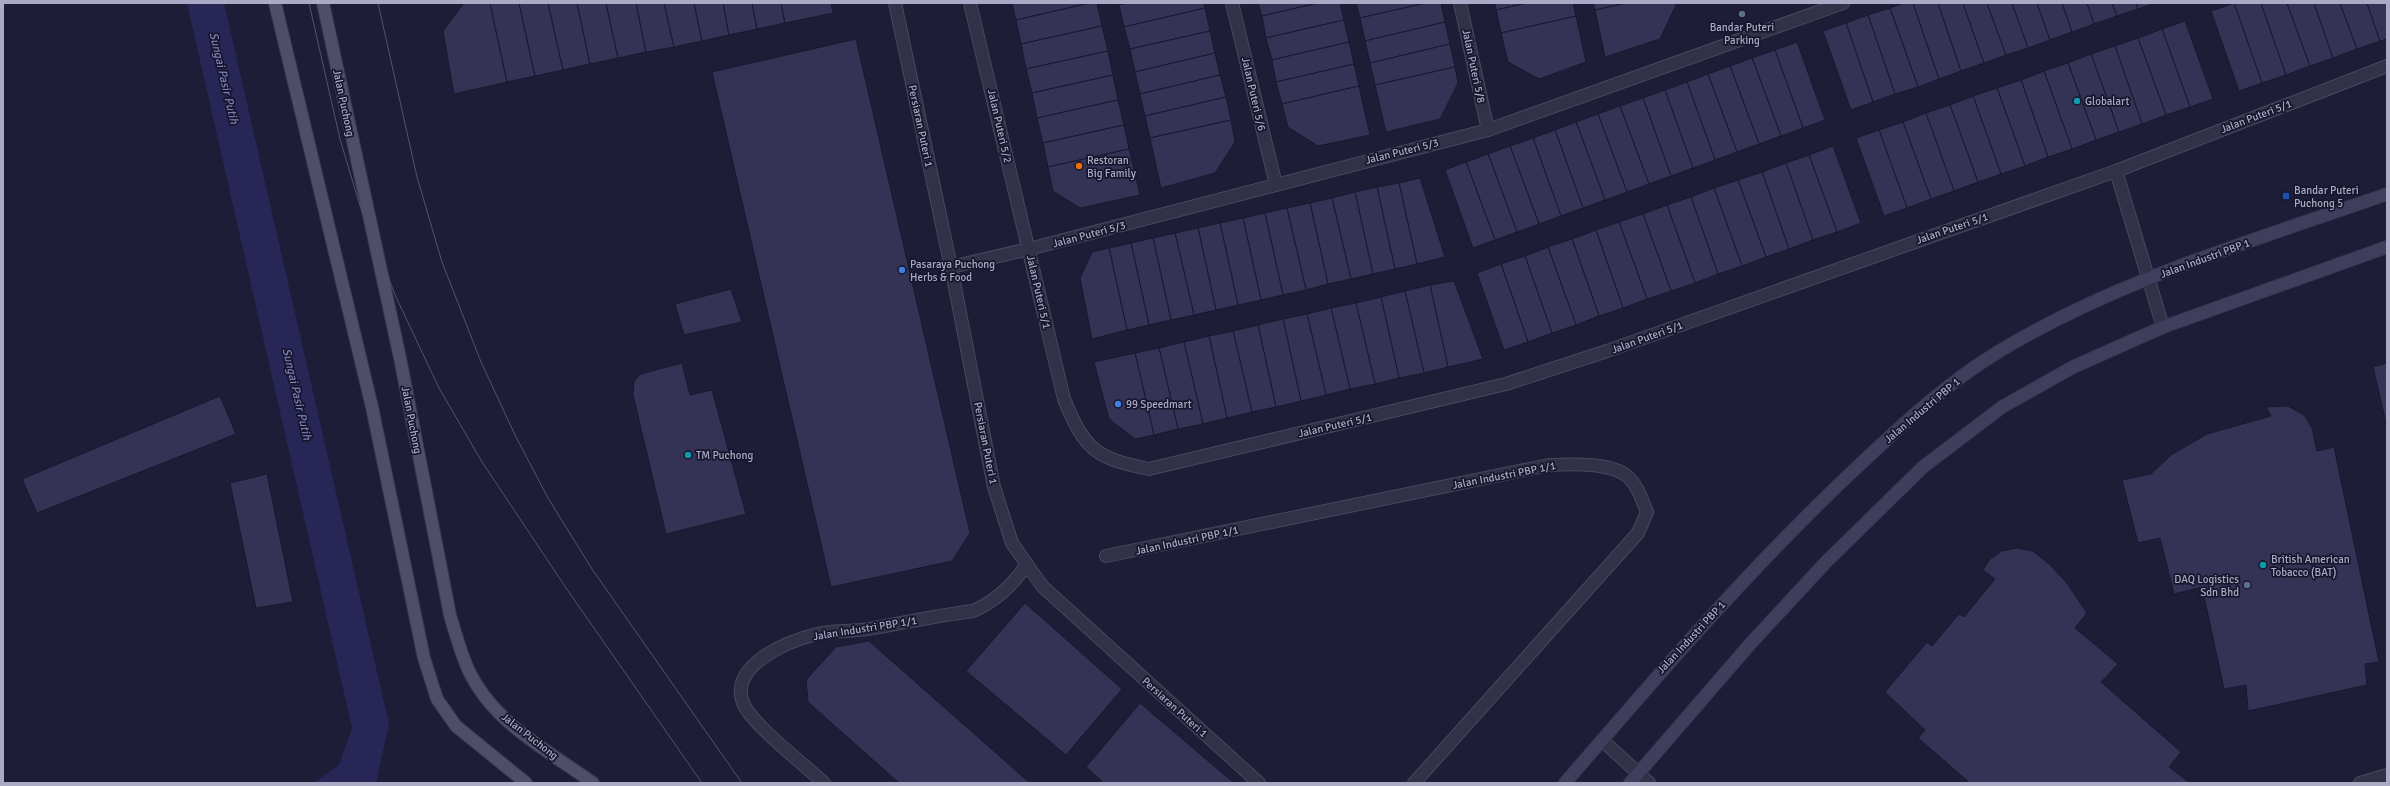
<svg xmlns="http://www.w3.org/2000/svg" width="2390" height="786" font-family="Signika,sans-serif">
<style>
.water{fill:#272656}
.building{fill:#343355;stroke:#19182f}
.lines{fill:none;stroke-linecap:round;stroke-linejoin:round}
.minor-casing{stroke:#494861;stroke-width:14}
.tertiary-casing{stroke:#494861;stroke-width:14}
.secondary-casing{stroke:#38374f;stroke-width:14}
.primary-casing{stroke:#38374f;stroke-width:14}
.minor{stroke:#313148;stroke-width:12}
.tertiary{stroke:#313148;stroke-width:12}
.secondary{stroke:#403e5c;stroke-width:12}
.primary{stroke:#4e4e69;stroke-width:12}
.tram{stroke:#525270;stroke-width:1}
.service-dot{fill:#5c6f8a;stroke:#17162d;stroke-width:1.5}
.culture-dot{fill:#0f9aa8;stroke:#17162d;stroke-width:1.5}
.food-dot{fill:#e8710a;stroke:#17162d;stroke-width:1.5}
.transit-dot{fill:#1a4fb4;stroke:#17162d;stroke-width:1.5}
.shop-dot{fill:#3f7fe0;stroke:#17162d;stroke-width:1.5}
.labels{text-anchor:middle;stroke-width:3.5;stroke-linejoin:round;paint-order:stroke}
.poi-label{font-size:11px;fill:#abaac6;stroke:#17162d;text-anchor:start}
.street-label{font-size:11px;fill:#abaac6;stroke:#17162d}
.water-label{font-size:12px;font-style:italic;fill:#7f7fba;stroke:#17162d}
</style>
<rect width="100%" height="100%" fill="#1d1d38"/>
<!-- water -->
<path class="water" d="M187 3H224L389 724 376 783H313L339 765 352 728Z"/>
<!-- building -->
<g class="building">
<path d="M464 3H490L507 82 454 94 443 31Z"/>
<path d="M490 3H519L535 76 507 82Z"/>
<path d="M519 3H548L563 70 535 76Z"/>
<path d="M548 3H577L590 64 563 70Z"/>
<path d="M577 3H606L618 58 590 64Z"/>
<path d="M606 3H636L646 52 618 58Z"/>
<path d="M636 3H664L674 47 646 52Z"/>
<path d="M664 3H694L702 41 674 47Z"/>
<path d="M694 3H723L729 35 702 41Z"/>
<path d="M723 3H752L757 29 729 35Z"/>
<path d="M752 3H781L785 23 757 29Z"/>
<path d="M781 3H831L833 13 785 23Z"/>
<path d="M1012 3H1090L1016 20Z"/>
<path d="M1090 3H1097L1102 26 1021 44 1016 20Z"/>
<path d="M1128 3H1204L1205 8 1124 27 1119 5Z"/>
<path d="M1258 3H1318L1262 16Z"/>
<path d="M1318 3H1340L1344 20 1266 38 1262 16Z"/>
<path d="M1356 3H1426L1360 18Z"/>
<path d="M1426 3H1441L1445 22 1365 41 1360 18Z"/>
<path d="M1495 3H1527L1496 10Z"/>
<path d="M1527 3H1573L1576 16 1501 33 1496 10Z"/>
<path d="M1593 3H1627L1595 10Z"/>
<path d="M1627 3H1676V5L1660 39 1605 57 1595 10Z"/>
<path d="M1904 3H1913L1939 79 1918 87 1890 8Z"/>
<path d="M1913 3H1938L1961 71 1939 79Z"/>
<path d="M1938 3H1963L1984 63 1961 71Z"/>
<path d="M1963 3H1987L2006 55 1984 63Z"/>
<path d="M1987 3H2012L2028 48 2006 55Z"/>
<path d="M2012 3H2037L2050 40 2028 48Z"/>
<path d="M2037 3H2062L2072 32 2050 40Z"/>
<path d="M2062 3H2087L2094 24 2072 32Z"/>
<path d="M2087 3H2112L2117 16 2094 24Z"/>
<path d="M2112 3H2136L2138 9 2117 16Z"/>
<path d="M2136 3H2155L2138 9Z"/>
<path d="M2234 3H2261L2286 75 2262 83Z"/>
<path d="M2234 3 2262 83 2239 91 2211 11Z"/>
<path d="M2261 3H2287L2310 66 2286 75Z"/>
<path d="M2287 3H2314L2333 58 2310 66Z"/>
<path d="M2314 3H2340L2357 49 2333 58Z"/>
<path d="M2340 3H2367L2380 41 2357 49Z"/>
<path d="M2367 3H2387V39L2380 41Z"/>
<path d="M1205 8 1210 31 1130 49 1124 27Z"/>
<path d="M1890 8 1918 87 1895 94 1868 15Z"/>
<path d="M1868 15 1895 94 1873 102 1846 23Z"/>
<path d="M1576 16 1586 62 1539 79 1508 62 1501 33Z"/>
<path d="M1344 20 1349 42 1272 60 1266 38Z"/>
<path d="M2185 21 2213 99 2190 107 2162 29Z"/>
<path d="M1445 22 1450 44 1370 63 1365 41Z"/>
<path d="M1846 23 1873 102 1851 110 1823 31Z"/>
<path d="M1102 26 1108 51 1026 69 1021 44Z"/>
<path d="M2162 29 2190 107 2166 115 2138 38Z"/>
<path d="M1210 31 1215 53 1135 72 1130 49Z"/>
<path d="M2138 38 2166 115 2142 124 2115 46Z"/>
<path d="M856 39 970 533 952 561 831 587 712 72Z"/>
<path d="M1349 42 1354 64 1276 82 1272 60Z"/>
<path d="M1797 42 1825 120 1803 128 1775 50Z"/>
<path d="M1450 44 1455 67 1375 85 1370 63Z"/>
<path d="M2115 46 2142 124 2119 132 2091 54Z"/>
<path d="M1775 50 1803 128 1781 136 1752 58Z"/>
<path d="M1108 51 1113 75 1032 93 1026 69Z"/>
<path d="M1215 53 1220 75 1140 94 1135 72Z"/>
<path d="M2091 54 2119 132 2096 140 2068 63Z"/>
<path d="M1752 58 1781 136 1759 144 1730 66Z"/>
<path d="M2068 63 2096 140 2072 149 2044 71Z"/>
<path d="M1354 64 1359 86 1282 104 1276 82Z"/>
<path d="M1730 66 1759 144 1737 152 1708 74Z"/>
<path d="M1455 67 1458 83 1440 119 1386 132 1375 85Z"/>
<path d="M2044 71 2072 149 2048 157 2021 80Z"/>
<path d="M1708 74 1737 152 1715 160 1687 82Z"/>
<path d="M1113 75 1118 100 1037 118 1032 93Z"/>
<path d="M1220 75 1226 97 1145 116 1140 94Z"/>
<path d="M2021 80 2048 157 2025 166 1997 88Z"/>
<path d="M1687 82 1715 160 1693 168 1665 90Z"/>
<path d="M1359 86 1370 135 1318 146 1288 127 1282 104Z"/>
<path d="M1997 88 2025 166 2001 174 1973 96Z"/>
<path d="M1665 90 1693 168 1671 176 1643 98Z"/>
<path d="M1973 96 2001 174 1978 182 1950 105Z"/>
<path d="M1226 97 1231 120 1150 138 1145 116Z"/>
<path d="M1643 98 1671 176 1649 184 1620 106Z"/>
<path d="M1118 100 1124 125 1043 143 1037 118Z"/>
<path d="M1950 105 1978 182 1954 191 1926 113Z"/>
<path d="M1620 106 1649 184 1627 192 1598 114Z"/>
<path d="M1926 113 1954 191 1931 199 1903 122Z"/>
<path d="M1598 114 1627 192 1605 200 1576 122Z"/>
<path d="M1231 120 1235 142 1215 173 1161 188 1150 138Z"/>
<path d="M1576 122 1605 200 1583 208 1555 130Z"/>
<path d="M1903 122 1931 199 1907 208 1879 130Z"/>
<path d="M1124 125 1129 149 1048 167 1043 143Z"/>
<path d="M1555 130 1583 208 1561 216 1533 138Z"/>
<path d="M1879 130 1907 208 1884 216 1856 138Z"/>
<path d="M1533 138 1561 216 1539 224 1510 146Z"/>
<path d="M1510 146 1539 224 1517 232 1488 154Z"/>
<path d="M1833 146 1861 223 1837 232 1809 155Z"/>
<path d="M1129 149 1140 195 1080 208 1053 191 1048 167Z"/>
<path d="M1488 154 1517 232 1495 240 1466 162Z"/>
<path d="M1809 155 1837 232 1813 240 1786 163Z"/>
<path d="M1466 162 1495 240 1473 248 1445 170Z"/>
<path d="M1786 163 1813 240 1789 249 1762 172Z"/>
<path d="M1762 172 1789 249 1766 257 1738 180Z"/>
<path d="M1420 178 1445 257 1417 264 1399 183Z"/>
<path d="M1738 180 1766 257 1742 266 1714 188Z"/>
<path d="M1399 183 1417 264 1395 269 1377 187Z"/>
<path d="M1377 187 1395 269 1373 274 1355 192Z"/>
<path d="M1714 188 1742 266 1718 274 1691 197Z"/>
<path d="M1355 192 1373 274 1351 279 1332 198Z"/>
<path d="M1691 197 1718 274 1695 283 1667 205Z"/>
<path d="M1332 198 1351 279 1328 284 1310 203Z"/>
<path d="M1310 203 1328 284 1306 290 1287 208Z"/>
<path d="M1667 205 1695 283 1671 291 1643 214Z"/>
<path d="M1287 208 1306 290 1283 295 1265 213Z"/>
<path d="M1265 213 1283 295 1261 300 1243 218Z"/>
<path d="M1643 214 1671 291 1647 299 1619 222Z"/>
<path d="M1243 218 1261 300 1238 305 1220 223Z"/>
<path d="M1619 222 1647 299 1623 308 1596 230Z"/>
<path d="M1220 223 1238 305 1216 310 1198 228Z"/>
<path d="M1198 228 1216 310 1194 315 1175 233Z"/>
<path d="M1596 230 1623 308 1599 316 1572 239Z"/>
<path d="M1175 233 1194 315 1171 320 1153 238Z"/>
<path d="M1153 238 1171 320 1149 325 1131 243Z"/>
<path d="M1572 239 1599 316 1576 325 1548 247Z"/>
<path d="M1131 243 1149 325 1127 330 1109 248Z"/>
<path d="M1548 247 1576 325 1552 333 1525 256Z"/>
<path d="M1109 248 1127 330 1092 339 1080 278 1092 252Z"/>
<path d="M1525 256 1552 333 1528 342 1501 264Z"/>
<path d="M1501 264 1528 342 1504 350 1477 273Z"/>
<path d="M1454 281 1483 359 1448 367 1430 285Z"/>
<path d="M1430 285 1448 367 1424 373 1405 291Z"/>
<path d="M731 289 742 322 684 335 675 304Z"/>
<path d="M1405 291 1424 373 1399 378 1381 297Z"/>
<path d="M1381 297 1399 378 1375 384 1356 303Z"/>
<path d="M1356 303 1375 384 1350 389 1331 308Z"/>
<path d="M1331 308 1350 389 1326 395 1307 314Z"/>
<path d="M1307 314 1326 395 1301 401 1283 319Z"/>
<path d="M1283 319 1301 401 1276 407 1258 325Z"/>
<path d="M1258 325 1276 407 1252 412 1233 331Z"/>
<path d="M1233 331 1252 412 1227 418 1209 336Z"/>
<path d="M1209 336 1227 418 1203 424 1184 342Z"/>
<path d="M1184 342 1203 424 1178 429 1159 348Z"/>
<path d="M1159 348 1178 429 1154 435 1135 353Z"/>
<path d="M1135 353 1154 435 1135 439 1109 419 1094 362Z"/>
<path d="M682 363 690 395 712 390 746 514 666 534 633 395 634 381 641 374Z"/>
<path d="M2387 363V427L2373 367Z"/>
<path d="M220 396 236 434 37 513 22 479Z"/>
<path d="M2288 406 2304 415 2312 428 2317 451 2334 447 2379 662 2365 664 2367 685 2248 711 2246 685 2224 689 2202 587 2174 594 2160 538 2138 543 2122 480 2151 474 2171 455 2207 434 2271 416 2266 407Z"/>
<path d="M267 474 293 602 256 608 230 483Z"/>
<path d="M2017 548 2033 551 2049 564 2066 582 2087 613 2075 628 2118 664 2101 682 2181 752 2169 767 2190 783H1970L1918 738 1925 730 1885 692 1927 642 1932 646 1959 614 1964 617 1995 579 1983 570 1990 559 2002 551Z"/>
<path d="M1025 603 1122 689 1066 755 966 671Z"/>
<path d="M869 641 1030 783H899L808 702 806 680 836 647Z"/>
<path d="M1140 703 1234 783H1104L1086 767Z"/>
</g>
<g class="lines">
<defs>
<g id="minor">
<path d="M970 3 1064 399C1085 450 1095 458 1149 469L1506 384 1607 351 2116 171 2387 66"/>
<path d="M1232 3 1276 185"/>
<path d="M1460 3 1488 130"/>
<path d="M2116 171 2163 327"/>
<path d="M951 267 1029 249 1488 130 1843 3"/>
<path d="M1106 556 1549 465C1570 464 1612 462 1628 477 1638 486 1642 500 1647 512L1638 533 1414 783"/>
<path d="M1602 740 1649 783"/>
<path d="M824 783C805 765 754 726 744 705 726 666 788 641 817 634 835 630 855 632 874 628 907 622 940 615 973 611 996 601 1011 586 1026 566"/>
<path d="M2360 783 2387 775"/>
</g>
<path id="tertiary" d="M895 3 951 267 994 487 1012 543 1042 586 1259 783"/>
<g id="secondary">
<path d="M1565 783C1658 675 1750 568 1854 470 1899 428 1945 384 1998 352 2118 279 2256 240 2387 194"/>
<path d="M1630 783 1751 643 1826 562 1923 467 2002 407 2073 367 2163 327 2387 247"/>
</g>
<g id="primary">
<path d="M275 3 372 407 424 658 437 699 456 726 526 783"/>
<path d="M323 3 400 358 450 615C456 635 461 655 470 673 494 723 550 752 593 783"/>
</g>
</defs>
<!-- minor casing -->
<use href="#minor" class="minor-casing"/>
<!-- tertiary casing -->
<use href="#tertiary" class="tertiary-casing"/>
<!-- secondary casing -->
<use href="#secondary" class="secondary-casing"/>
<!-- primary casing -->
<use href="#primary" class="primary-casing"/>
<!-- minor -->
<use href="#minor" class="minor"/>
<!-- tertiary -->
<use href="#tertiary" class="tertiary"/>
<!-- secondary -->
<use href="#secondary" class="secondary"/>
<!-- primary -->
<use href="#primary" class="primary"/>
<!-- tram -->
<g class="tram">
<path d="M309 3 340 139 360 206 396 297 439 388 482 462 566 588 702 783"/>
<path d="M378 3 417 177 442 262 481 362 516 437 548 498 592 569 742 783"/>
</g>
</g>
<!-- markers -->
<g class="service-dot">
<circle cx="1742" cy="14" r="4"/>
<circle cx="2247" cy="585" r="4"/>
</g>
<g class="culture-dot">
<circle cx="2077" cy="101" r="4"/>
<circle cx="688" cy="455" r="4"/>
<circle cx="2263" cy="565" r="4"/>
</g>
<circle class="food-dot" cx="1079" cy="166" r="4"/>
<rect class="transit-dot" x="2282" y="192" width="8" height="8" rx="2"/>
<g class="shop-dot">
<circle cx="902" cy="270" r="4"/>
<circle cx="1118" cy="404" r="4"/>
</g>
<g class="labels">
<!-- poi labels -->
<g class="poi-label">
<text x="1742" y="31" text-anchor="middle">Bandar Puteri<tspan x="1742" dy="13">Parking</tspan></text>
<text x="2085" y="105">Globalart</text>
<text x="1087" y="164">Restoran<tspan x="1087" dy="13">Big Family</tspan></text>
<text x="2294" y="194">Bandar Puteri<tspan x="2294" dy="13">Puchong 5</tspan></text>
<text x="910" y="268">Pasaraya Puchong<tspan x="910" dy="13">Herbs &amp; Food</tspan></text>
<text x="1126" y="408">99 Speedmart</text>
<text x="696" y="459">TM Puchong</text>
<text x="2271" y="563">British American<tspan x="2271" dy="13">Tobacco (BAT)</tspan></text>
<text x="2239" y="583" text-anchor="end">DAQ Logistics<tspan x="2239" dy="13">Sdn Bhd</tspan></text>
</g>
<!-- street labels -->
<g class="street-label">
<text transform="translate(1474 66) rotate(78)" y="4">Jalan Puteri 5/8</text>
<text transform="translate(1254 94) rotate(77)" y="4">Jalan Puteri 5/6</text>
<text transform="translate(344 103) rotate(78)" y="4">Jalan Puchong</text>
<text transform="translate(2256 116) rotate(-21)" y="4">Jalan Puteri 5/1</text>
<text transform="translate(921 126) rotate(78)" y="4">Persiaran Puteri 1</text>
<text transform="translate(1000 126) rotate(77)" y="4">Jalan Puteri 5/2</text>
<text transform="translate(1402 151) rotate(-14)" y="4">Jalan Puteri 5/3</text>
<text transform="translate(1952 228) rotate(-19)" y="4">Jalan Puteri 5/1</text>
<text transform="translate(1089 234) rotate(-15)" y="4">Jalan Puteri 5/3</text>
<text transform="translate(2205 258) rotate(-20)" y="4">Jalan Industri PBP 1</text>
<text transform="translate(1039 292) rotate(77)" y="4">Jalan Puteri 5/1</text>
<text transform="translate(1647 337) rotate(-20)" y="4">Jalan Puteri 5/1</text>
<text transform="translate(1922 410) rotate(-40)" y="4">Jalan Industri PBP 1</text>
<text transform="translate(412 420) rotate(79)" y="4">Jalan Puchong</text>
<text transform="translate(1335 425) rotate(-13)" y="4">Jalan Puteri 5/1</text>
<text transform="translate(986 443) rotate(79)" y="4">Persiaran Puteri 1</text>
<text transform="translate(1504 475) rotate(-11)" y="4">Jalan Industri PBP 1/1</text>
<text transform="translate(1187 540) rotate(-12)" y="4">Jalan Industri PBP 1/1</text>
<text transform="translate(865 628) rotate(-9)" y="4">Jalan Industri PBP 1/1</text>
<text transform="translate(1691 637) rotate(-47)" y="4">Jalan Industri PBP 1</text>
<text transform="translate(1175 707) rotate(42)" y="4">Persiaran Puteri 1</text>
<text transform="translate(530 736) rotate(38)" y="4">Jalan Puchong</text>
</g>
<!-- water labels -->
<g class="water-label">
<text transform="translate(224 78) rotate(77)" y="4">Sungai Pasir Putih</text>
<text transform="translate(297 394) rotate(77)" y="4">Sungai Pasir Putih</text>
</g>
</g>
<!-- border -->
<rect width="2390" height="786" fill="none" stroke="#abaac6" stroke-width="8"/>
</svg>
